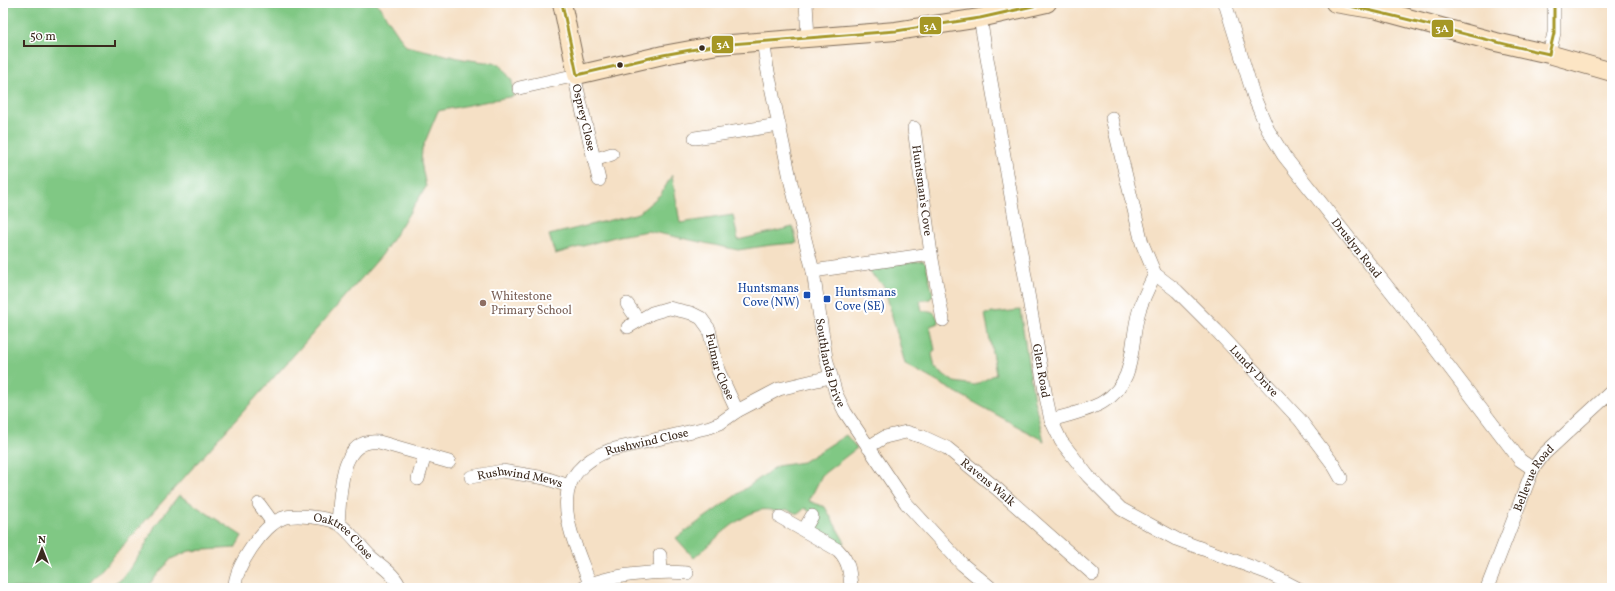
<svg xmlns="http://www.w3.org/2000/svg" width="1615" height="591" font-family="Vollkorn,serif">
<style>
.green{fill:#80c884;stroke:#5e7951}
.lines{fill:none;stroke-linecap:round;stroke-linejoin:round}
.street-casing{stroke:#7c6a58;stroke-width:14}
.secondary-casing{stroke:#7c6a58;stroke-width:20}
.street{stroke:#fff;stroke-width:13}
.secondary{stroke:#fce5c4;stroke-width:18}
.bus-1-casing{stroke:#fff;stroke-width:6}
.bus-1{stroke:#a59725;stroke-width:3}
.bus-dot{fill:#3b2a1e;stroke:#fff;stroke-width:1.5}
.transit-dot{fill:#1a4fb4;stroke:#fff;stroke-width:1.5}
.education-dot{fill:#8d6e63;stroke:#fff;stroke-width:1.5}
.labels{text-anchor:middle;stroke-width:4;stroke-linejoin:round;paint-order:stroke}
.street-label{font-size:12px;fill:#3b2a1e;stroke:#fff}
.transit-label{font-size:12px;fill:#164399;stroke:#fff;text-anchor:end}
.education-label{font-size:12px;fill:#785e54;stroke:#fff;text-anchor:start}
.line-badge{stroke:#fff;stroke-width:1.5}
.badge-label{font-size:11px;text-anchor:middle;font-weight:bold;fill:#fff}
</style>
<rect width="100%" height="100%" fill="#fff"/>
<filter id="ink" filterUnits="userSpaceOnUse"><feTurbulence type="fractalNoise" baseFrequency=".025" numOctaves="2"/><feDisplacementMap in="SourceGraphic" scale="8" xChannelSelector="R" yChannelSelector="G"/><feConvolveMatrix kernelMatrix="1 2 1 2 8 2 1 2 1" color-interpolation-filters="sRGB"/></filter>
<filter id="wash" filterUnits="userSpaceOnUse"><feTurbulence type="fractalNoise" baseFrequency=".012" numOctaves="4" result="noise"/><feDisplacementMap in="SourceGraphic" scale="16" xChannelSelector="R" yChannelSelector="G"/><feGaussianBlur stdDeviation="0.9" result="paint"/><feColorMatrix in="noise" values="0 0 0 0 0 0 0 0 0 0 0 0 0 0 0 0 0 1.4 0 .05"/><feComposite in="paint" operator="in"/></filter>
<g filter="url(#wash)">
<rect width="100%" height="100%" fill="#f5e0c5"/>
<!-- green -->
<g class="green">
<path d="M3 3H377L406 46 463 59 500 64 512 81 514 96 438 111 422 149 421 162 426 187 382 255 293 356 85 588H3Z"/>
<path d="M672 175 680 223 733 215 738 240 793 227 797 243 771 245 738 250 648 231 618 236 555 254 549 235 639 213 661 194Z"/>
<path d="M923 261 926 264 933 295 930 299 920 301 922 311C933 310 936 312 939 323L930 326 935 350 932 354 935 368 954 382 975 385 996 374 985 314 1020 310 1034 400 1044 441 905 364 884 286 868 271 880 266Z"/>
<path d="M846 435 857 448 822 475 809 501 825 507 844 541 842 548 819 533 814 524 817 517 805 508 798 514 785 509 782 514C774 510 765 508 757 511 736 518 711 543 694 558L676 538 777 466 803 462Z"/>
<path d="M179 495 242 536 235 548 189 551 171 559 146 588H106L123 578 144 548 155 526Z"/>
</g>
</g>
<g filter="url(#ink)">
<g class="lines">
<defs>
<g id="street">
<path d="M806 3 808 38"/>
<path id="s1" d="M1225 3 1254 97 1268 130 1284 156 1405 309 1520 460 1533 469"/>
<path id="s2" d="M980 18 1046 397 1051 420 1061 441 1088 476 1121 509 1176 539 1268 573 1297 588"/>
<path id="s3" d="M763 40 767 67 791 183 813 271 826 358 836 394 845 412 906 503 962 564 991 588"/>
<path d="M1549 54 1554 33V3"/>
<path id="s4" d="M519 88 577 75 576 84 599 180"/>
<path id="s5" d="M1112 118 1142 243 1155 274 1177 291 1216 330 1300 420 1333 464 1341 478"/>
<path id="s6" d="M914 128 931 254 943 320"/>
<path d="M695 138 779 125"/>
<path d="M594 160 612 154"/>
<path d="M813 271 931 254"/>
<path d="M627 304 638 320"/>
<path id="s7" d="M628 327 652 313 669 308 691 313 701 318 709 329 718 370 737 411"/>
<path d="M1051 420C1068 415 1088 411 1103 402 1138 381 1129 344 1139 311 1143 298 1149 286 1155 274"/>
<path id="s8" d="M868 447 885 437 906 432 923 437 947 448 996 488 1093 574"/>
<path id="s9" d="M471 477 502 471 545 478 569 486"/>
<path d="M418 479 425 455"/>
<path d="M259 504 273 523"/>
<path d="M780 517 838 550C849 561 850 572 851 588"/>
<path d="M338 523C341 495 338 437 379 442L449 462"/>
<path d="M804 530 812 516"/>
<path d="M660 555 661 572"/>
<path id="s10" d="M590 584C571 533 540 477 610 450L710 427 720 423 737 411 779 389 830 377"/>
<path id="s11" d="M235 588C234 568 264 524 283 518 294 514 327 517 337 523 348 528 361 548 371 557 381 566 396 575 400 588"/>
<path d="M583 588C607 574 659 571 687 573"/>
<path id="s12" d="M1487 588 1533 469 1544 454 1612 391"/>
</g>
<g id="secondary">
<path d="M562 3 577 75 663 55 718 45 896 31 980 18 1047 3"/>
<path d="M1335 3 1378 10 1496 42 1549 54 1612 72"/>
</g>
</defs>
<!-- street casing -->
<use href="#street" class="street-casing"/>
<!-- secondary casing -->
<use href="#secondary" class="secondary-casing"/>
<!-- street -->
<use href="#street" class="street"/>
<!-- secondary -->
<use href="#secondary" class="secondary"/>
<defs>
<g id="bus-1">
<path d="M562 3 577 75"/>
<path d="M1335 3C1407 17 1477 39 1549 54"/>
<path d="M1549 54 1554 33V3"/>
<path d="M577 75 663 55 718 45 896 31 980 18 1047 3"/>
</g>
</defs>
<!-- bus-1 casing -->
<use href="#bus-1" class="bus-1-casing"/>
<!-- bus-1 -->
<use href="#bus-1" class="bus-1"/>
</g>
</g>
<!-- markers -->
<g class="bus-dot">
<circle cx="702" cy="48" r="3.5"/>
<circle cx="620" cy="65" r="3.5"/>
</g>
<g class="transit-dot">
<rect x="803" y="291" width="8" height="8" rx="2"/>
<rect x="823" y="295" width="8" height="8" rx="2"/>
</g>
<circle class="education-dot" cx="483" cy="303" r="4"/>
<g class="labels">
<!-- street labels -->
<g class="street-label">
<text dy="4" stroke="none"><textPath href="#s4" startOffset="103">Osprey Close</textPath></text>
<text dy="4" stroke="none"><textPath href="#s6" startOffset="63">Huntsman's Cove</textPath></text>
<text dy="4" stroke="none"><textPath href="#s1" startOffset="282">Druslyn Road</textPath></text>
<text dy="4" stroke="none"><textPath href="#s3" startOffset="330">Southlands Drive</textPath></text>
<text dy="4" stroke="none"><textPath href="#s7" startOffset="132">Fulmar Close</textPath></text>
<text dy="4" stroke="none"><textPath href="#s2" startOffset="358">Glen Road</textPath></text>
<text dy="4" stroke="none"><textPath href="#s5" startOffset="301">Lundy Drive</textPath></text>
<text dy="4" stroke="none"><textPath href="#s10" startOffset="196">Rushwind Close</textPath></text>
<text dy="4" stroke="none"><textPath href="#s12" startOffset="120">Bellevue Road</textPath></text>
<text dy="4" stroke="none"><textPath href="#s9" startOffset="50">Rushwind Mews</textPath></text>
<text dy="4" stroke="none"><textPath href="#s8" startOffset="139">Ravens Walk</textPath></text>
<text dy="4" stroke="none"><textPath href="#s11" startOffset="155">Oaktree Close</textPath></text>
</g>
<!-- transit labels -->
<g class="transit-label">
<text x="799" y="292">Huntsmans<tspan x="799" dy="14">Cove (NW)</tspan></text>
<text x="835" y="296" text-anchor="start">Huntsmans<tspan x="835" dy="14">Cove (SE)</tspan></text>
</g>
<!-- education labels -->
<g class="education-label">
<text x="491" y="300">Whitestone<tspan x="491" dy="14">Primary School</tspan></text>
</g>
</g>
<g class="line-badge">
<rect x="919" y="16" width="23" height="19" rx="4" fill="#a59725"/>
<rect x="1431" y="19" width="23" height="19" rx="4" fill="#a59725"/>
<rect x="711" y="35" width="23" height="19" rx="4" fill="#a59725"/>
</g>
<g class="badge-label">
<text x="930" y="30">3A</text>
<text x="1442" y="32">3A</text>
<text x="723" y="48">3A</text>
</g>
<!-- margin -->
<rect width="1615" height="591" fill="none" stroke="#fff" stroke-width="16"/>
<!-- north arrow -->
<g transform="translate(42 549)" stroke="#ffffff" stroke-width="3" paint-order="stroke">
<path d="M0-3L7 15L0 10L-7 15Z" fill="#3b2a1e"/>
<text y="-6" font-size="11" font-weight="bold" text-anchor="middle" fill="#3b2a1e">N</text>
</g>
<!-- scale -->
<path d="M24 40v6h91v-6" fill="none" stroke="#3b2a1e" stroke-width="2"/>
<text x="30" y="40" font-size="12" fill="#3b2a1e" stroke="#ffffff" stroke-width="3" paint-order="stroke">50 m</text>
</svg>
